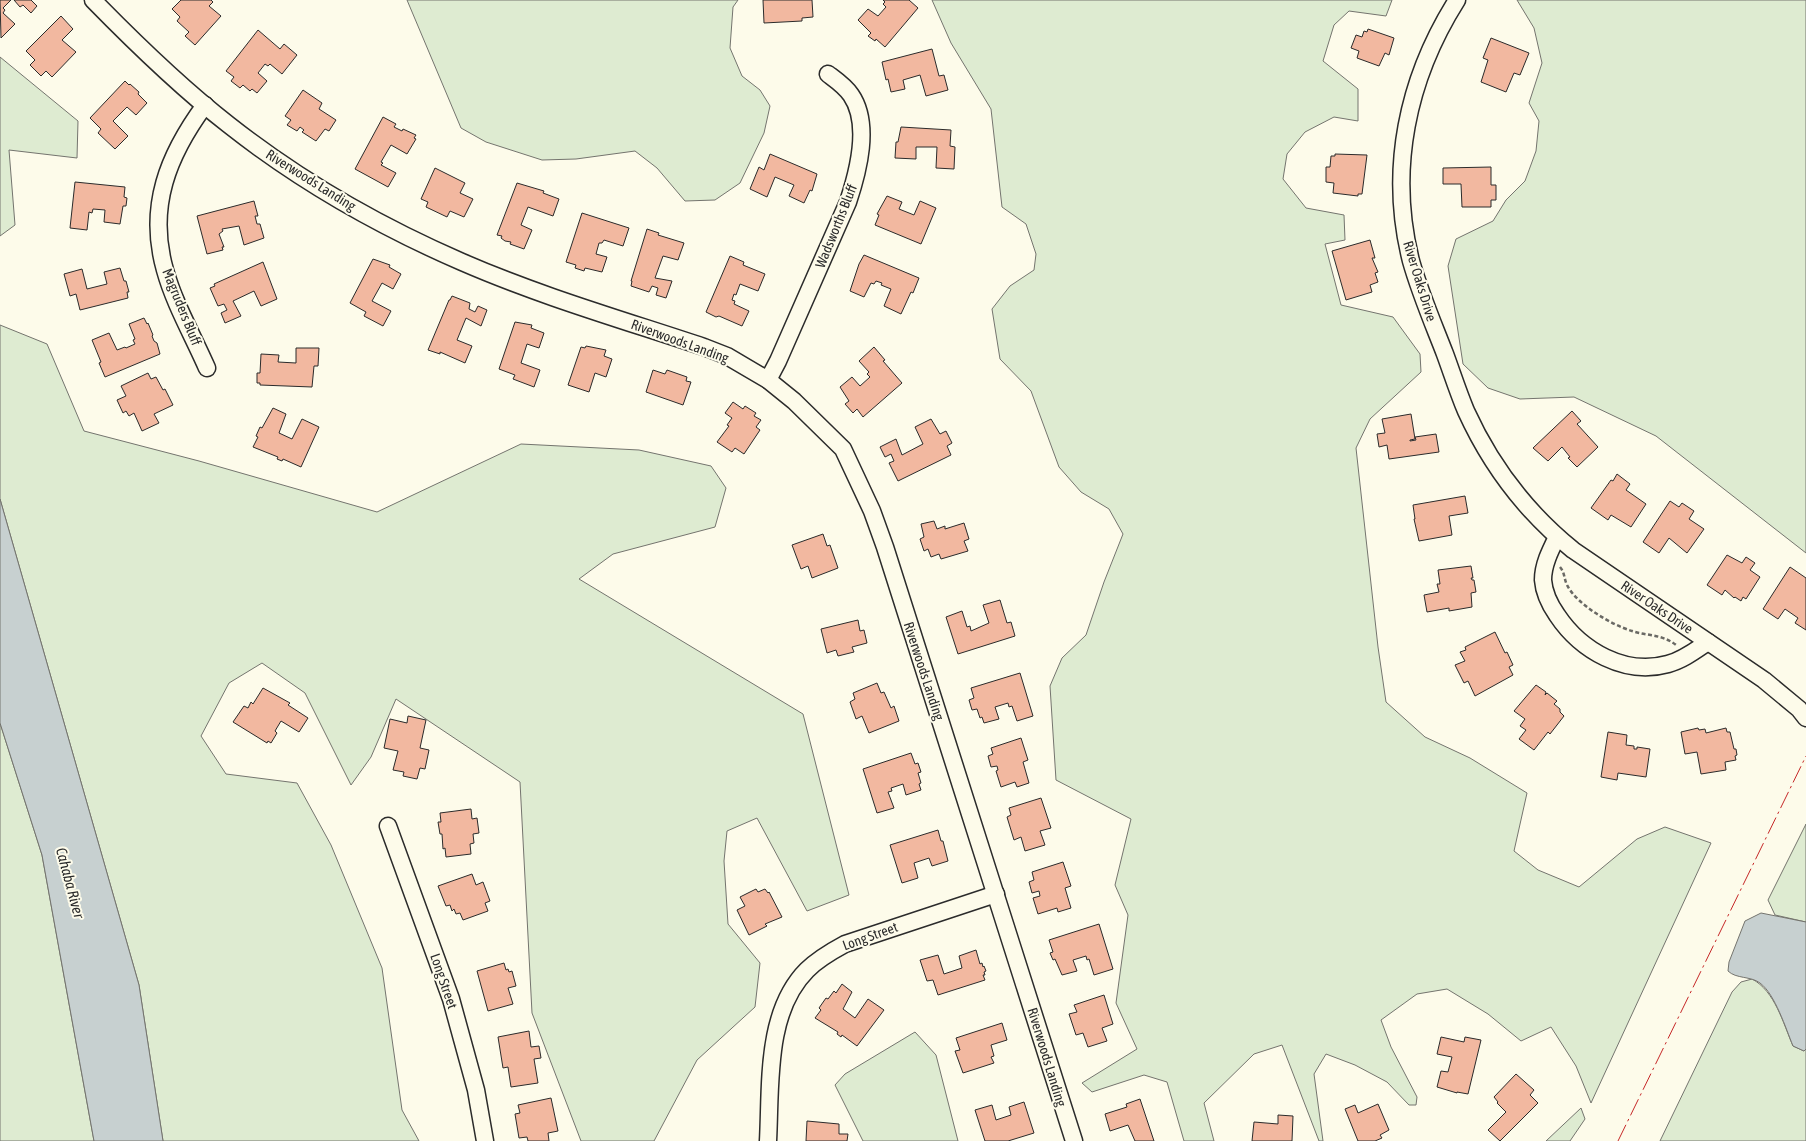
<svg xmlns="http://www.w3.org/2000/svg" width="1806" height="1141" font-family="'Asap Condensed',sans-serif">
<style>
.green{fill:#deebd1;stroke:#74746e}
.water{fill:#c7d0d0;stroke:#74746e}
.building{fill:#f2b8a0;stroke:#2b2b2b}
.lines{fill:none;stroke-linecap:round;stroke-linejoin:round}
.minor-casing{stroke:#2b2b2b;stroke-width:19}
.path{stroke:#6a6964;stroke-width:2.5;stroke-dasharray:4 2.5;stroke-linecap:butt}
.minor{stroke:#fdfbea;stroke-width:16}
.power{stroke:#c62828;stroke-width:1;stroke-dasharray:18 4 2.5 4;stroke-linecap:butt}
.labels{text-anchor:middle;stroke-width:4;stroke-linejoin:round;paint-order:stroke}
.street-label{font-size:14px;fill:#2b2b2b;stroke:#fdfbea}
.water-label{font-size:15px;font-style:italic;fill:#2b2b2b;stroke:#fdfbea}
</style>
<rect width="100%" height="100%" fill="#fdfbea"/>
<!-- green -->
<g class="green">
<path d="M407 0H738L733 7 730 48 742 76 760 90 770 106 764 133 740 183 715 200 685 201 657 168 635 151 576 159 542 160 486 142 461 128Z"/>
<path d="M932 0H1392L1386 16 1349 11 1334 25 1323 61 1358 89V121L1334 117 1305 132 1287 154 1283 179 1306 208 1344 215 1345 240 1325 244 1341 305 1393 317 1420 354 1421 372 1370 419 1356 448 1378 647 1386 702 1425 737 1470 758 1527 793 1514 851 1538 870 1579 887 1637 839 1665 827 1711 843 1591 1103 1576 1066 1551 1027 1521 1041 1488 1014 1447 989 1417 994 1381 1020 1391 1047 1417 1097 1416 1105H1409L1387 1082 1355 1065 1326 1054 1314 1074 1323 1141H1319L1282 1045 1254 1054 1204 1103 1214 1141H1184L1167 1082 1144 1075 1092 1092 1082 1083 1137 1049 1116 1003 1128 915 1115 885 1131 819 1056 780 1050 686 1062 658 1086 635 1104 582 1123 534 1109 509 1081 492 1059 467 1031 391 1000 359 992 309 1010 286 1034 270 1036 254 1026 224 1002 207 991 109 951 43Z"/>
<path d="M1517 0H1806V553L1656 436 1574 397 1520 399 1488 388 1463 364 1448 266 1456 239 1493 221 1506 200 1525 181 1536 151 1539 121 1529 103 1542 63 1534 28Z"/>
<path d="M0 57 78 121 77 158 9 150 15 225 0 236Z"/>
<path d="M0 325 47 344 84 431 199 461 377 512 521 444 639 450 711 466 726 488 715 527 613 554 579 579 803 714 849 895 807 911 757 818 727 831 724 861 728 924 760 963 755 1007 697 1060 654 1141H581L532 1013 520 782 396 699 371 757 351 785 305 693 262 663 229 683 201 736 226 774 297 783 331 845 382 968 402 1110 419 1141H163L139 985 0 499Z"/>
<path d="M0 723 42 855 94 1141H0Z"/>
<path d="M1806 824V922L1775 915 1768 900Z"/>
<path d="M1752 979C1775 991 1783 1023 1793 1046L1804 1051 1806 1049V1141H1660L1732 992 1741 982Z"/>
<path d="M915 1032 936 1055 958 1141H863L835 1085 845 1074Z"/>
<path d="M1581 1108 1585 1119 1570 1141H1546Z"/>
</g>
<!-- water -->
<g class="water">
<path d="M0 499 139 985 163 1141H94L42 855 0 723Z"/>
<path d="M1761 913 1806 922V1049L1804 1051 1793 1046C1786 1029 1775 994 1760 983 1751 976 1736 979 1728 971L1729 962 1745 921Z"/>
</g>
<!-- building -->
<g class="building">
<path d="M0 0H11L3 8 5 10 3 13 15 24 1 38Z"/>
<path d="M14 0H31L37 6 31 13 23 5 20 7Z"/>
<path d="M181 0H211L213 2 209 6 221 16 195 45 185 36 189 32 177 21 180 17 172 9Z"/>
<path d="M763 0H812L813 17 802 18V21L764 23Z"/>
<path d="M883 0H909L918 8 885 47 876 39 875 41 868 36 871 33 858 20 868 9 878 16 886 7 883 4 885 2Z"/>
<path d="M61 16 73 29 62 40 76 52 52 77 46 71 41 76 30 65 35 60 26 51Z"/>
<path d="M1368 29 1394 38 1389 55 1385 53 1379 66 1357 58 1359 51 1351 48 1356 35 1362 37 1364 31 1367 32Z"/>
<path d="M258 30 280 49 284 44 297 55 282 74 270 64 268 66 265 64 258 73 267 81 257 93 252 89 250 91 243 85 240 88 231 81 234 77 226 71Z"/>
<path d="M1491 38 1529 53 1520 75 1514 73 1506 92 1481 82 1488 60 1483 58Z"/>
<path d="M932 49 939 76 944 75 948 90 926 96 920 75 903 80 905 89 891 92 888 79 886 80 882 62Z"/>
<path d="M125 81 129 85 130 84 139 92 138 94 147 103 136 115 127 107 113 121 128 136 115 149 98 133 101 129 90 118Z"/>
<path d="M303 90 322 103 319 109 336 120 329 131 325 129 316 141 302 132 304 130 300 127 297 131 287 125 291 120 285 116Z"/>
<path d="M383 117 396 124 394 127 402 131 403 129 416 135 414 138 416 139 407 154 391 145 381 162 383 163 381 165 396 173 388 187 355 169Z"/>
<path d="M901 127 951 130 950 146 955 147 954 169 936 168 937 147H916V159L895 158 896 142H898Z"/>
<path d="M770 154 817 174 812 191 810 190 804 203 789 196 794 185 775 177 767 197 750 189 759 167 764 170Z"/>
<path d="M1335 154 1367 155 1362 194H1358V196L1333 193 1334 183 1326 182V167H1330L1331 156H1335Z"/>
<path d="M1491 167V185H1496V200H1491V207H1462L1461 184H1443V168Z"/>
<path d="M435 168 465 183 460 193 473 199 464 217 450 211 447 217 426 207 428 202 421 199Z"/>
<path d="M75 182 125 187 124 197 127 198 126 206H123L120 224 104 222 105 210 93 209 92 213 89 212 87 230 70 228Z"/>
<path d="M517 183 544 191 543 193 559 199 553 216 528 207 521 225 532 230 524 249 510 244 511 242 505 241 501 238 502 236 497 235Z"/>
<path d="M887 196 902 202 899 209 914 215 920 201 936 208 921 244 875 225 879 215 877 214Z"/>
<path d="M254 201 258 216H255L257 224H260L264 238 244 245 239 226 222 229 223 231 219 234 224 247H222L223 250 207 254 197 216Z"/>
<path d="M582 213 629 228 623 246 604 240 602 243H599L596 254 607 257 602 272 585 268 584 271 575 268 576 265 566 262Z"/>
<path d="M647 229 659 233 658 235 684 243 678 260 663 256 655 278 672 281 666 298 656 295 658 288 652 286 649 292 631 286 632 281H631Z"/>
<path d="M1370 240 1375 258H1372L1378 272 1375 273 1378 282 1370 285 1372 292 1346 300 1332 251Z"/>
<path d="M864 255 919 278 913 293 911 292 901 314 884 306 891 289 881 285 882 283 876 281 874 284 871 283 864 297 850 291 859 264Z"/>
<path d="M730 256 744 262 743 265 765 274 758 291 740 284 736 295 734 294 732 300 735 301 734 304 749 311 742 326 719 316 716 317 706 312Z"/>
<path d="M373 259 390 265 389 267 401 274 393 289 382 283 372 301 391 311 383 326 364 316 366 312 350 303Z"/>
<path d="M263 262 277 299 261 306 254 291 233 301 241 316 225 323 221 313 227 310 224 304 218 306 210 288 215 286 214 284Z"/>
<path d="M120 268 124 281H126L129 292H127L128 298 80 310 76 294 70 296 64 274 82 269 87 289 107 284 104 272Z"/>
<path d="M452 296 470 303 469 309 475 312 478 306 487 310 481 326 466 318 457 340 472 346 465 363 440 352V354L428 350 449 300H450Z"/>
<path d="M144 318 147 324 148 323 153 335 152 336 154 341 157 343 160 354 105 377 99 363 101 362 92 340 109 333 117 350 125 347 126 348 135 344 133 340 135 339 129 324Z"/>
<path d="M515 322 532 325 531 328 544 333 539 348 527 344 521 363 540 370 534 387 513 379 515 375 499 369Z"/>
<path d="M586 346 606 350 604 356 612 359 606 377 595 373 589 392 568 385 581 347 585 348Z"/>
<path d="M874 347 885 360 883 361 902 383 863 417 857 409 853 413 845 404 849 401 840 387 852 377 860 386 870 377 867 374 869 372 859 361Z"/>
<path d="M296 348H319L318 366H314L312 387 260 385V383H257V373H260L261 354 279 355 278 362 296 363Z"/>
<path d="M653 370 665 374 667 370 687 377 686 381 691 382 683 405 646 392Z"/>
<path d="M148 373 151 379 156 377 163 390 165 389 173 405 154 414 159 423 142 431 134 413 129 416 126 411 123 413 117 400 126 396 121 386Z"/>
<path d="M733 402 743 409 745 406 756 413 754 416 761 420 756 427 760 430 744 454 735 448 732 452 717 442 729 426 727 425 732 418 725 413Z"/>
<path d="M273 408 286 414 279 433 292 439 302 419 319 427 301 467 283 459 282 461 277 459 278 457 253 447 258 437 256 436 260 427 262 428Z"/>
<path d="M1572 411 1581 421 1577 424 1598 447 1577 467 1568 458 1570 457 1562 447 1548 461 1533 448Z"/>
<path d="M1411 414 1415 439 1410 440V441L1416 440 1415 437 1436 434 1439 452 1389 459 1387 445 1379 447 1377 434 1385 433 1382 419Z"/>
<path d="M931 419 940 434 946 431 952 443 947 446 951 455 898 481 889 463 894 461 891 454 885 457 880 447 896 439 902 455 923 444 915 427Z"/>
<path d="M1617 474 1630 484 1626 490 1646 504 1631 527 1611 515 1608 520 1591 508 1611 480 1613 481Z"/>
<path d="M1465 496 1468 513 1449 516 1452 535 1419 541 1414 519H1415L1413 505Z"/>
<path d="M1670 501 1679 507 1682 503 1694 511 1689 519 1704 529 1687 553 1669 538 1659 553 1643 542Z"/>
<path d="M934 521 937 529 945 526V529L964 523 969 539 964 541 968 551 941 559 939 554 931 557 928 549 924 551 920 539 924 537 921 524Z"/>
<path d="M823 534 827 546 830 545 838 568 812 578 808 566 801 569 792 545Z"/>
<path d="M1727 555 1742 563 1746 557 1755 563 1750 570 1760 577 1746 599 1743 597 1741 601 1735 597 1734 598 1725 590 1722 595 1707 585Z"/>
<path d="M1471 566 1473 578H1471L1472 580H1474L1476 592 1471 593 1472 607 1449 611V608L1427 612 1424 595 1439 592 1437 584H1440L1438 570Z"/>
<path d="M1790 567 1806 578V630L1795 623 1798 618 1785 609 1778 619 1763 609Z"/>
<path d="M1000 600 1007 623 1011 622 1015 636 958 654 946 617 962 611 967 627 970 626 971 631 989 623 983 605Z"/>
<path d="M858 620 860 631 864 630 867 643 852 647 854 652 838 656 836 650 827 653 821 629Z"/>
<path d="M1495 632 1505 653 1507 652 1513 665 1509 667 1513 675 1475 696 1468 681 1464 683 1455 665 1465 661 1460 652 1466 650 1465 647Z"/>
<path d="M1020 673 1033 716 1017 721 1012 706 1009 707 1008 703 995 707 999 719 984 723 982 717 980 718 977 709 972 710 969 700 974 698 971 688Z"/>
<path d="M877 683 881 693 884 692 891 708 894 706 899 721 869 733 862 716 856 719 850 702 855 699 853 693Z"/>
<path d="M1536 685 1546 692 1545 695 1547 693 1557 701 1554 704 1560 709V712L1564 716 1550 734 1548 732 1534 750 1519 739 1526 730 1520 726 1525 719 1514 711Z"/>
<path d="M263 688 290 703 288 705 308 718 299 732 281 721 275 731 277 733 271 743 268 741 267 743 233 722 244 706 248 708 251 702 253 704Z"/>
<path d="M408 716 426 720 420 748 429 750 425 769 420 768 417 779 403 776 404 772 393 770 398 751 384 748 390 719 407 723Z"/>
<path d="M1698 728 1699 730 1705 729 1706 733 1726 728 1727 732H1730L1734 749H1736L1737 755 1735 756 1736 760 1725 762 1726 770 1701 774 1697 752 1685 754 1681 732Z"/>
<path d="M1608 732 1627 735 1626 745 1634 746V749H1637V747L1650 749 1646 777 1618 773 1617 780 1601 777Z"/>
<path d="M1021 738 1028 760 1023 762 1029 783 1017 787 1015 782 1001 787 996 771 998 770 997 766 991 767 988 756 993 754 991 748Z"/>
<path d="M911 753 915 764 918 763 921 772 918 773 921 783 919 784 921 790 906 795 903 784 891 788 892 791 888 792 894 808 877 813 863 769Z"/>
<path d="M1041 798 1051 828 1040 831 1045 845 1025 851 1021 837 1014 840 1007 817 1011 815 1009 808Z"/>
<path d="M471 809 472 819 477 818 479 833 473 834 474 843 470 844 471 854 446 857 445 848 443 849 442 834H440L438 822H441L440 813Z"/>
<path d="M938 830 941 841H943L948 861 932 866 929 858 914 863 918 878 902 883 890 845Z"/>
<path d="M1063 862 1071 886 1065 888 1071 908 1058 912 1057 908 1038 914 1033 898 1040 896 1039 891 1032 893 1029 882 1034 880 1032 872Z"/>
<path d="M472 874 476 885 483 882 490 901 485 903 488 911 463 920 460 913 456 914 454 909 452 911 450 905 446 906 438 886Z"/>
<path d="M756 889 758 892 765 889 768 893 769 892 782 917 765 924 767 926 749 935 737 910 745 906 740 897Z"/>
<path d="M1099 924 1113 969 1094 975 1089 959 1087 960 1086 956 1073 960 1077 971 1062 975 1055 959 1053 960 1050 953 1053 952 1049 940Z"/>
<path d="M976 950 980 964 982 963 983 967 984 966 986 971 984 972 985 975H983L985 980 938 995 933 980 927 981 920 960 938 955 944 974 962 968 959 956Z"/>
<path d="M504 963 506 970 508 969 509 972 512 971 516 986 508 988 513 1004 488 1011 477 971Z"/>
<path d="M842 984 852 992 843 1009 855 1018 868 999 884 1010 857 1046 842 1035 841 1037 837 1034 838 1032 815 1018 821 1010 819 1008 826 998 828 999 834 991 836 993Z"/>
<path d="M1104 995 1113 1024 1102 1028 1107 1041 1088 1047 1083 1033 1076 1035 1069 1014 1077 1012 1074 1005Z"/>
<path d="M1002 1023 1007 1040 991 1045 994 1056 991 1057 994 1063 963 1073 955 1051 960 1050 956 1038Z"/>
<path d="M529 1031 531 1047 539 1046 541 1058 534 1059 538 1083 511 1087 508 1067 503 1068 498 1037Z"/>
<path d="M1441 1037 1464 1042 1465 1037 1481 1040 1468 1094 1457 1092V1093L1437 1087 1441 1071 1448 1072 1452 1057 1437 1054Z"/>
<path d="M1516 1074 1534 1090 1530 1095 1538 1103 1500 1141 1488 1130 1506 1112 1497 1103 1498 1102 1494 1097Z"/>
<path d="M551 1098 558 1131 548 1133 549 1141H528L527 1137 519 1138 515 1114 520 1113 518 1105Z"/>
<path d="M1140 1099 1154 1141H1135L1128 1125 1110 1131 1105 1114 1127 1107 1126 1104Z"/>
<path d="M1024 1102 1034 1133 1008 1141H985L975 1110 992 1105 996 1120 1011 1115 1009 1107Z"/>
<path d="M1378 1104 1389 1130 1380 1135 1382 1138 1375 1141H1358L1345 1109 1355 1105 1358 1113Z"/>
<path d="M1278 1115 1293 1116 1292 1141H1252L1254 1122 1278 1124Z"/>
<path d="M807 1121 839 1124V1134H848L847 1141H806Z"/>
</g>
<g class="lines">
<defs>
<g id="minor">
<path d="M93 0C136 44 180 87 229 125 300 181 379 226 462 262 540 296 623 320 704 347L727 356 768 380 794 401 843 449 872 511 885 547 1074 1141"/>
<path d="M1457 0C1407 79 1388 170 1411 261 1420 293 1433 323 1445 354 1452 373 1458 392 1466 411 1491 466 1526 512 1573 550L1764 680 1799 709 1806 718"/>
<path d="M205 105C168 155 147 207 165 270 174 303 193 336 207 368"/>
<path d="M768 380 778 361 848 202C858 172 871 124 851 95 845 86 836 80 828 74"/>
<path d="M1557 537C1550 551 1543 565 1543 580 1544 593 1550 605 1557 615 1581 651 1625 676 1668 664 1683 660 1696 650 1708 642"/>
<path d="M388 826 451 999 476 1090 485 1141"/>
<path d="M768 1141C771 1085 765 1012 807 970 818 959 832 951 845 944L996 894"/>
</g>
</defs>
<!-- minor casing -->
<use href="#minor" class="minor-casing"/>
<!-- path -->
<path class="path" d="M1560 567C1565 573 1564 579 1567 585 1577 605 1612 625 1632 631 1647 636 1662 634 1676 645"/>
<!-- minor -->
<use href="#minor" class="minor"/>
<!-- power -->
<path class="power" d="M1618 1141 1806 756"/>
</g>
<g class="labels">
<!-- street labels -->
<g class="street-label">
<text transform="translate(311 180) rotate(32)" y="5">Riverwoods Landing</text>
<text transform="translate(836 226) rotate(-68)" y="5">Wadsworths Bluff</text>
<text transform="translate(1420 281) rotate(73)" y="5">River Oaks Drive</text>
<text transform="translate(182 307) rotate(68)" y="5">Magruders Bluff</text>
<text transform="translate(680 341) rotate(20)" y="5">Riverwoods Landing</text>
<text transform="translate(1657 607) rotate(34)" y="5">River Oaks Drive</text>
<text transform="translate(924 671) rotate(72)" y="5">Riverwoods Landing</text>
<text transform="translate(870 936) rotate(-20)" y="5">Long Street</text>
<text transform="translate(444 981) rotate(71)" y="5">Long Street</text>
<text transform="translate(1047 1057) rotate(73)" y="5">Riverwoods Landing</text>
</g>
<!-- water labels -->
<g class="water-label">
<text transform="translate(70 883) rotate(75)" y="5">Cahaba River</text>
</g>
</g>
</svg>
